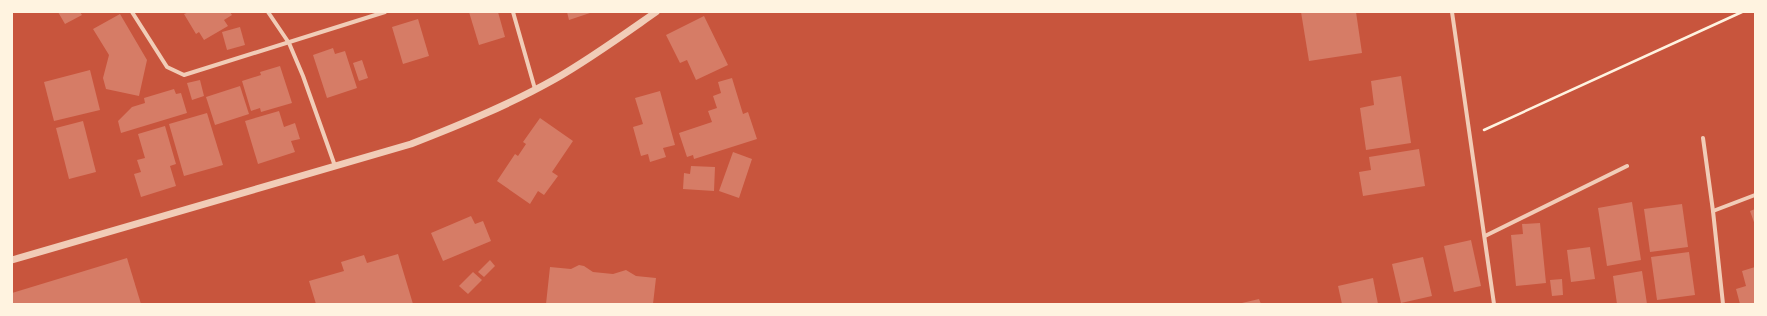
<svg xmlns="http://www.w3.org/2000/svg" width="1767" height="316" font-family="Ubuntu,sans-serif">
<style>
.building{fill:#d67c66}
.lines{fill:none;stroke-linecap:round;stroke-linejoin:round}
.path{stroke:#fff3e0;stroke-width:2.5}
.minor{stroke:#f1ccb7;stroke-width:4}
.tertiary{stroke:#f1ccb7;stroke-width:7}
</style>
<rect width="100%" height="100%" fill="#c8553d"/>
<!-- building -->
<g class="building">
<path d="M58 12H80L82 15 65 24Z"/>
<path d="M189 12H230L232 15 224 20 228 26 204 40 199 32 196 34 184 14Z"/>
<path d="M469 12H498L505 37 479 45Z"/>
<path d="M567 12H593L569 20Z"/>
<path d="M1301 12H1356L1362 53 1309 61Z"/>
<path d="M120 14 147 60 139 96 106 89 103 78 109 55 93 29Z"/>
<path d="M704 16 728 65 696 80 687 60 680 63 666 35Z"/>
<path d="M418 19 429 56 403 64 392 27Z"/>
<path d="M240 27 245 45 227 50 222 32Z"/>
<path d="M333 48 335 54 345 51 357 88 327 98 313 55Z"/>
<path d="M362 60 368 78 359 81 353 63Z"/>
<path d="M280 66 292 103 261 112 260 108 251 111 242 81 261 75 260 72Z"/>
<path d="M90 70 100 110 54 121 44 82Z"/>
<path d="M1401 76 1411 143 1366 150 1360 108 1374 105 1371 81Z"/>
<path d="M732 78 743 114 748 112 757 139 694 159 693 155 687 157 679 133 712 122 708 111 717 108 713 96 721 93 718 82Z"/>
<path d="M200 80 204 96 192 100 187 83Z"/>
<path d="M240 86 249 114 215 125 206 97Z"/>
<path d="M174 89 176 94 181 93 187 113 121 133 118 121 132 107 145 103 144 98Z"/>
<path d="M660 91 675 145 663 148 666 157 650 162 648 154 641 156 633 127 643 124 635 98Z"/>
<path d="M279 111 284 127 295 123 300 139 291 141 295 152 258 164 245 121Z"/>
<path d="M207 113 223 165 184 176 169 124Z"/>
<path d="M540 118 573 141 552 172 558 176 544 195 538 191 530 204 497 181 515 154 518 156 526 144 523 142Z"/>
<path d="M83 121 96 172 69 179 56 128Z"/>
<path d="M165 126 176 164 170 166 176 186 141 197 134 174 141 172 137 160 145 158 138 134Z"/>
<path d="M1419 149 1425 186 1363 196 1359 172 1371 170 1369 157Z"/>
<path d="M733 152 752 159 739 198 719 191Z"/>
<path d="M691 166 715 167 714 191 683 189 684 173 690 174Z"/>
<path d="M1632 202 1641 260 1607 266 1598 208Z"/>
<path d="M1682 204 1688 247 1650 252 1644 209Z"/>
<path d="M1755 209V225L1750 211Z"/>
<path d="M471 216 475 224 483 221 491 241 443 261 431 233Z"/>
<path d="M1540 223 1546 283 1516 286 1511 235 1523 234 1522 224Z"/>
<path d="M1471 240 1481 286 1454 292 1444 246Z"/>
<path d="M1590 247 1595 279 1571 282 1567 250Z"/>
<path d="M1689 252 1695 295 1657 300 1651 257Z"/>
<path d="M398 254 413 304H316L309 281 344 271 341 262 364 255 367 263Z"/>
<path d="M1423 257 1432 296 1401 303 1392 264Z"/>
<path d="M127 258 141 304H12V293Z"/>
<path d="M490 260 495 266 484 277 478 272Z"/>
<path d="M579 265 584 266 593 272 613 274 626 270 636 276 656 278 653 304H546L550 267 571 269Z"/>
<path d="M1755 267V304H1740L1736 289 1746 286 1742 271Z"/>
<path d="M1642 271 1647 304H1617L1613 276Z"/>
<path d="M473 272 482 280 468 294 459 286Z"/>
<path d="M1373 278 1378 304H1342L1338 286Z"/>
<path d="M1562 279 1563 295 1552 296 1550 280Z"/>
<path d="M1259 299 1261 304H1242V303Z"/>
</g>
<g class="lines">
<!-- path -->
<path class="path" d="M1484 130 1742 12"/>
<!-- minor -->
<g class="minor">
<path d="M132 12 167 67 184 75 385 12"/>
<path d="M268 12 289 43 303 76 335 166"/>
<path d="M513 12 535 89"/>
<path d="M1452 12 1494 304"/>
<path d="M1703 138 1713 211 1723 304"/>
<path d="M1713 211 1755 195"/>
<path d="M1485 236 1627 166"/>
</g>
<!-- tertiary -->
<path class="tertiary" d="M12 260 411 144C460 125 509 105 555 79 590 59 623 35 656 12"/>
</g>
<!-- border -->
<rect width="1767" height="316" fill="none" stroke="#fff3e0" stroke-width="26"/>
</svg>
